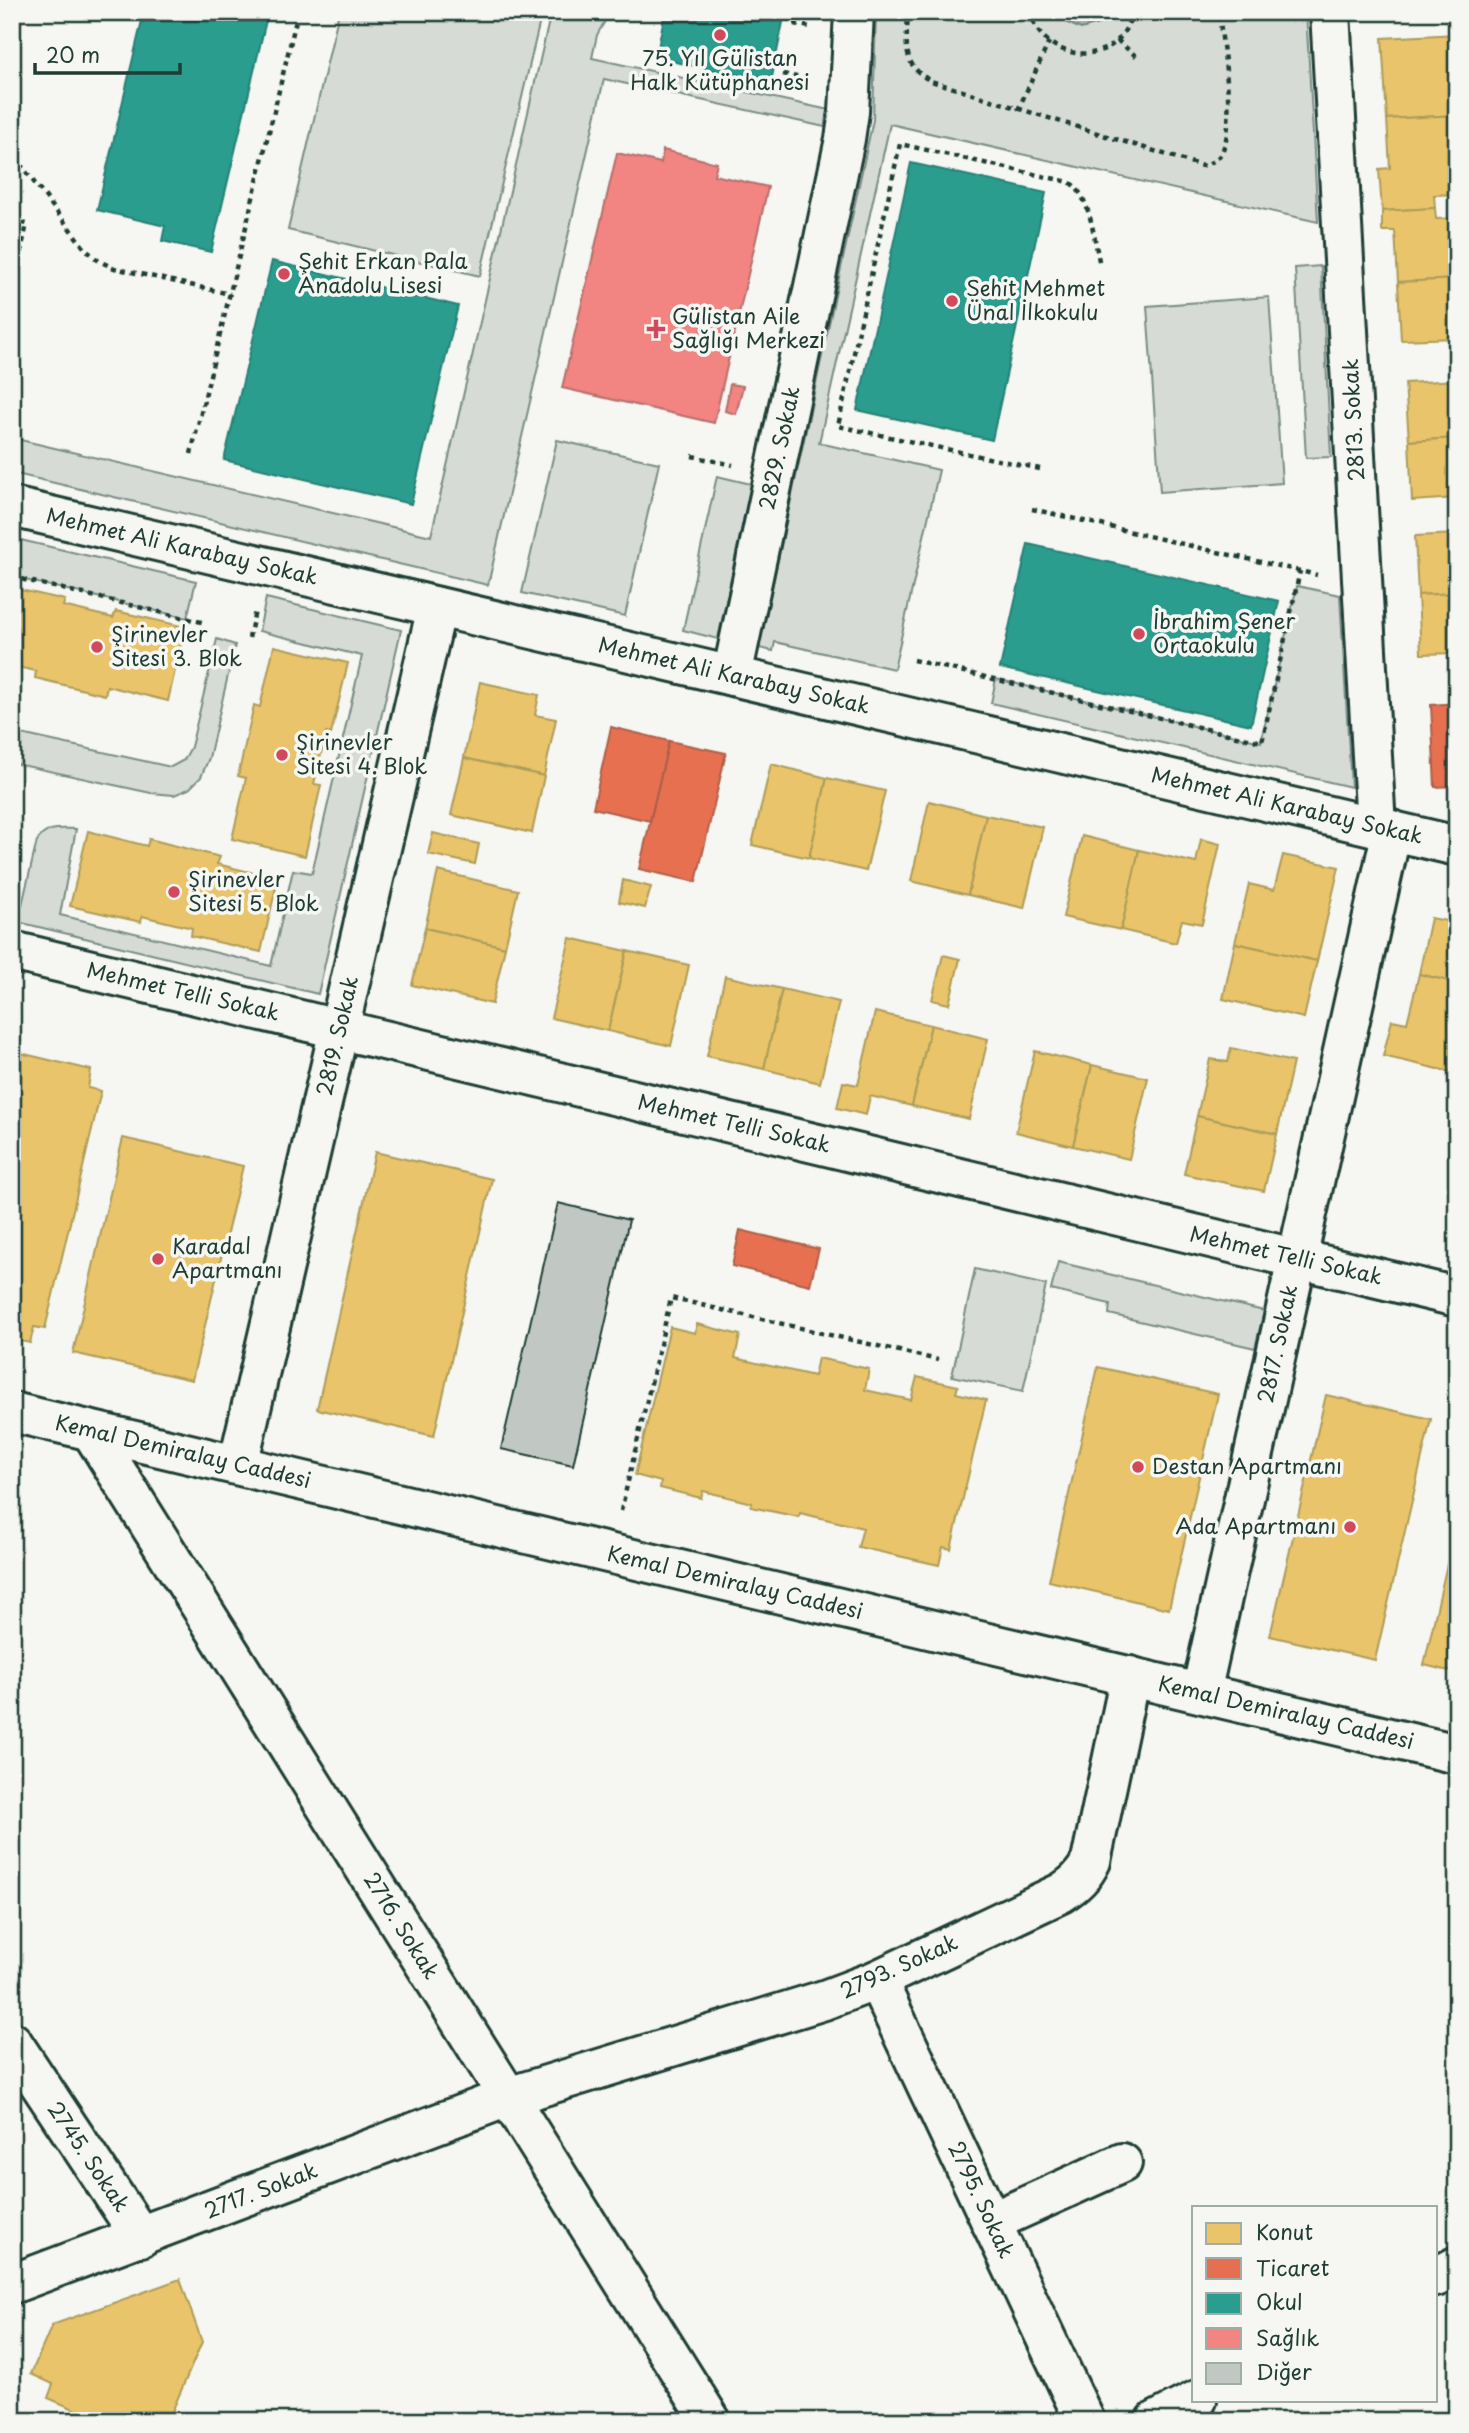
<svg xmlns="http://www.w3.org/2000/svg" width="1469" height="2433" font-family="'Playpen Sans',sans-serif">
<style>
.green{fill:#d6dbd6;stroke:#7a8c85;stroke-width:2}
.water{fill:#aab3ae;stroke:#72847d;stroke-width:2}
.homes{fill:#e9c46a;stroke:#ac9c5a;stroke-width:2}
.shops{fill:#e76f51;stroke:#ab6048;stroke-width:2}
.schools{fill:#2a9d8f;stroke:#278074;stroke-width:2}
.health{fill:#f28482;stroke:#b36f6b;stroke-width:2}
.building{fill:#c1c8c3;stroke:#1f3d34;stroke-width:2}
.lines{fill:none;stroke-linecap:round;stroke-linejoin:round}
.minor-casing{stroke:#1f3d34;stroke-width:44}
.path{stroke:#1f3d34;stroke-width:4.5;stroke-dasharray:5 5;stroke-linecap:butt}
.minor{stroke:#f6f6f2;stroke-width:38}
.poi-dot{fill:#d1495b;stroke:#f6f6f2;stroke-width:2.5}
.labels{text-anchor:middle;stroke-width:7;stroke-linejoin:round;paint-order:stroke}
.poi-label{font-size:21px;fill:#1f3d34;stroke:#f6f6f2;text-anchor:start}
.street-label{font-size:21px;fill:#1f3d34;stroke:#f6f6f2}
</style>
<rect width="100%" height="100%" fill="#f6f6f2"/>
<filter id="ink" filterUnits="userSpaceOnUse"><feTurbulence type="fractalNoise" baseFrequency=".0143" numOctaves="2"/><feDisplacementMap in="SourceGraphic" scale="14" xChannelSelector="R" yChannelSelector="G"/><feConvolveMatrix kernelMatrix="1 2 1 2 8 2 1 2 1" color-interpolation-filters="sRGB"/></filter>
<g filter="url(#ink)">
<!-- green -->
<g class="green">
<path d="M339 12H542L480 276 288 230Z"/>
<path d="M551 12H610L597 35 592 58 829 110 825 127 604 79 488 585 12 473V438L431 536Z"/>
<path d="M876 12H1306L1318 222 890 124 819 443 939 470 894 669 775 642 773 651 759 648 873 120Z"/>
<path d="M1321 266 1331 457 1306 458 1295 268Z"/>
<path d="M1269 297 1282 483 1160 492 1147 306Z"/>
<path d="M557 440 659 463 625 616 522 593Z"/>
<path d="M717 476 751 484 718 639 683 630Z"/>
<path d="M12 538 196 581 187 618 12 577Z"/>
<path d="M1297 586 1340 595 1351 787 991 703 996 679 1261 742Z"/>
<path d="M266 598 401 630 318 994 18 922 37 841C47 826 59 829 76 829L60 915 271 966 293 870 312 873 362 656 259 631Z"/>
<path d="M217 639 235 645 209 758 201 777 189 789 174 795 151 793 12 763V732L171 767 184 760 191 747Z"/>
<path d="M1058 1262 1264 1311 1255 1348 1109 1314 1110 1304 1051 1290Z"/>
<path d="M975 1269 1046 1285 1023 1391 952 1376Z"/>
</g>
<!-- water -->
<path class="water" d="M1058 12H1108L1099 24 1081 29 1065 22Z"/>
<!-- homes -->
<g class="homes">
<path d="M1457 34V115L1387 119 1382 38Z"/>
<path d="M1457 115V194L1434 195 1435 208 1382 211 1379 169 1390 168 1387 119Z"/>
<path d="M1435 208 1436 219 1457 218V279L1398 282 1395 231H1382V211Z"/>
<path d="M1457 279V338L1401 340 1398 282Z"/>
<path d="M1457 380V438L1409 441 1405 383Z"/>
<path d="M1457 438V498L1412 501 1409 441Z"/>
<path d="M1457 534V593L1418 595 1415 536Z"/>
<path d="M12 588 65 600 63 606 113 618 116 611 185 627 168 701 107 686 105 695 35 678 36 671 12 666Z"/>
<path d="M1457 593V653L1421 654 1418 595Z"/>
<path d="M274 646 348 663 331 734 326 733 314 784 321 785 305 856 232 839 246 778 238 776 254 705 260 707Z"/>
<path d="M480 682 539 695 535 715 556 719 544 776 464 758Z"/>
<path d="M464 758 544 776 532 833 451 815Z"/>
<path d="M771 764 827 778 809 858 752 845Z"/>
<path d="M827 778 885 791 866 871 809 858Z"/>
<path d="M929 801 986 815 968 895 911 881Z"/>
<path d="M986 815 1043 827 1024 908 968 895Z"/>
<path d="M88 831 147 846 149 839 220 857 217 864 278 879 261 952 191 936 192 928 142 916 141 922 70 906Z"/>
<path d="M433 833 479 844 475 864 428 854Z"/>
<path d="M1082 836 1139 850 1121 930 1063 917Z"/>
<path d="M1201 839 1220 844 1202 924 1182 920 1176 943 1121 930 1139 850 1196 863Z"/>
<path d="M1283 855 1339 867 1317 961 1235 943 1249 884 1274 890Z"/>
<path d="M438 871 518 890 505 947 425 928Z"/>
<path d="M623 880 651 887 645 908 619 902Z"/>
<path d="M1431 918 1457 923V983L1419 974Z"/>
<path d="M425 928 505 947 492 1004 412 985Z"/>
<path d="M570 938 627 951 608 1031 551 1018Z"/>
<path d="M1235 943 1317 961 1304 1018 1223 999Z"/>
<path d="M627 951 689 965 671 1046 608 1031Z"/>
<path d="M943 955 960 959 949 1004 932 1000Z"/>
<path d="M1419 974 1457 983V1060H1454L1451 1072 1383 1056 1392 1020 1407 1023Z"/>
<path d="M725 976 782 989 764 1069 707 1056Z"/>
<path d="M782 989 839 1002 820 1083 764 1069Z"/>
<path d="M875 1012 931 1025 912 1106 870 1096 866 1115 837 1108 843 1082 858 1085Z"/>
<path d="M931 1025 988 1039 969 1119 912 1106Z"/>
<path d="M1231 1048 1293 1062 1277 1134 1197 1116 1210 1059 1228 1062Z"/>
<path d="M12 1051 91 1070 88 1088 101 1091 45 1329 34 1327 30 1343 12 1339Z"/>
<path d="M1035 1051 1092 1065 1073 1146 1016 1132Z"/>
<path d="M1092 1065 1148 1078 1129 1159 1073 1146Z"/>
<path d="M1197 1116 1277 1134 1264 1191 1184 1174Z"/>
<path d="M123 1138 243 1166 192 1380 73 1353Z"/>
<path d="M375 1152 492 1179 434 1436 317 1409Z"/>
<path d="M697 1324 740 1335 735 1358 814 1376 818 1358 869 1369 865 1390 911 1400 917 1377 958 1386 956 1393 986 1400 951 1549 943 1547 939 1565 858 1547 863 1528 800 1513 799 1517 751 1507 752 1503 703 1491 701 1498 660 1488 661 1482 635 1475 670 1327 695 1333Z"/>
<path d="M1098 1367 1218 1394 1169 1609 1049 1581Z"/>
<path d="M1326 1395 1431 1419 1375 1660 1270 1636Z"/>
<path d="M1457 1520V1673L1424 1665Z"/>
<path d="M180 2279 202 2342 168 2421H102L48 2398 53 2384 31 2374 52 2325Z"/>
</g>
<!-- shops -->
<g class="shops">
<path d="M1457 703V786L1435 787 1431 705Z"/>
<path d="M611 727 669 741 650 821 593 808Z"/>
<path d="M669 741 726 753 696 882 639 869Z"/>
<path d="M740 1230 819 1249 810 1285 732 1266Z"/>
</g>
<!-- schools -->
<g class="schools">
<path d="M144 12H268L211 252 162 241 165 226 97 210Z"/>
<path d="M665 12H785L771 82 656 58Z"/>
<path d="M911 163 1046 193 992 440 857 410Z"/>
<path d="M272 261 458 306 411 504 224 460Z"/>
<path d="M1028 544 1279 601 1251 725 1000 668Z"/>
</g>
<!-- health -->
<g class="health">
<path d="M663 150 717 163 714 175 768 187 714 423 562 388 617 153 661 163Z"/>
<path d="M730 384 743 386 736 414 725 411Z"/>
</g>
<!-- building -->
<path class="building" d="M558 1203 629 1220 573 1465 501 1449Z"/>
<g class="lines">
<defs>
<g id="minor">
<path d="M1330 12 1376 827"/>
<path d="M12 507 1457 846"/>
<path d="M732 676 845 139 849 112 854 12"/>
<path d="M12 951 1457 1297"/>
<path d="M12 1412 1457 1754"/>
<path d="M91 1431 711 2421"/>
<path d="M238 1465 437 607"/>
<path d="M1201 1693 1392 830"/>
<path d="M877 1980 1085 2421"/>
<path d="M12 2042 141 2237"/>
<path d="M991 2222 1122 2163"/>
<path d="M1436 2277 1457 2266"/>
<path d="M12 2284 508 2097 824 2000 877 1980 1061 1893C1075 1884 1084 1876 1091 1861L1130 1676"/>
<path d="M1156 2421 1197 2400"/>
</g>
</defs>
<!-- minor casing -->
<use href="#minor" class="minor-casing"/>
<!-- path -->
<g class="path">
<path d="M908 12C907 43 900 64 931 81L1202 166C1209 163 1215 162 1220 155 1238 128 1222 46 1219 12"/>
<path d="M1030 12C1038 50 1087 67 1117 41 1125 33 1129 22 1133 12"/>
<path d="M1157 12 1219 18"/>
<path d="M794 24 810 27"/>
<path d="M1117 40 1137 57"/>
<path d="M783 74 806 79"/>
<path d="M1018 110 1049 42"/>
<path d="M14 156 86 250 99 261 114 268 230 294"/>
<path d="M12 220 27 224 12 291"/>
<path d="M191 454 298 12"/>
<path d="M692 456 733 465"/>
<path d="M1040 469 838 426 900 144 1069 182C1091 195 1094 241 1100 265"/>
<path d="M1032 509 1317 575"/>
<path d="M12 577 206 623"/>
<path d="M249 638 255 611"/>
<path d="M913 660 1262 742 1300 571"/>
<path d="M621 1511 671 1298 938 1360"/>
</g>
<!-- minor -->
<use href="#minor" class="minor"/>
</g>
</g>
<!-- markers -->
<g class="poi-dot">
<circle cx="720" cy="35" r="7"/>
<circle cx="284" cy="274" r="7"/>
<circle cx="952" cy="301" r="7"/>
<path d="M652.5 318.5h7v7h7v7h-7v7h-7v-7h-7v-7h7z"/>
<circle cx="1139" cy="634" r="7"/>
<circle cx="97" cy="647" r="7"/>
<circle cx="282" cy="755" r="7"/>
<circle cx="174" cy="892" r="7"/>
<circle cx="158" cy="1259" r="7"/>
<circle cx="1138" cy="1467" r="7"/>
<circle cx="1350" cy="1527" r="7"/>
</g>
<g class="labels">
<!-- poi labels -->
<g class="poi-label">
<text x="720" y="66" text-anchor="middle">75. Yıl Gülistan<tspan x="720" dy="24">Halk Kütüphanesi</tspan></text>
<text x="298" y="269">Şehit Erkan Pala<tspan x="298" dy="24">Anadolu Lisesi</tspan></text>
<text x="966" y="296">Şehit Mehmet<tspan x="966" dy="24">Ünal İlkokulu</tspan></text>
<text x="672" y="324">Gülistan Aile<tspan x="672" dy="24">Sağlığı Merkezi</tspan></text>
<text x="1153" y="629">İbrahim Şener<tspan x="1153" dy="24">Ortaokulu</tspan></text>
<text x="111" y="642">Şirinevler<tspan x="111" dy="24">Sitesi 3. Blok</tspan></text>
<text x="296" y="750">Şirinevler<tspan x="296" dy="24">Sitesi 4. Blok</tspan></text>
<text x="188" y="887">Şirinevler<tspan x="188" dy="24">Sitesi 5. Blok</tspan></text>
<text x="172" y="1254">Karadal<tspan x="172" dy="24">Apartmanı</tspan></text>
<text x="1152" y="1474">Destan Apartmanı</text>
<text x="1336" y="1534" text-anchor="end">Ada Apartmanı</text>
</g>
<!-- street labels -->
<g class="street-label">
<text transform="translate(1354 420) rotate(-93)" y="7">2813. Sokak</text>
<text transform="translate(780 448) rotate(-78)" y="7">2829. Sokak</text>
<text transform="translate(182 547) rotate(13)" y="7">Mehmet Ali Karabay Sokak</text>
<text transform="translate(734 676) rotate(13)" y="7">Mehmet Ali Karabay Sokak</text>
<text transform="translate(1287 806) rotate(13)" y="7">Mehmet Ali Karabay Sokak</text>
<text transform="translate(183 992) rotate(13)" y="7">Mehmet Telli Sokak</text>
<text transform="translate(338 1036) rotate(-77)" y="7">2819. Sokak</text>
<text transform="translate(734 1124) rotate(13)" y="7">Mehmet Telli Sokak</text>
<text transform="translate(1286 1256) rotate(13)" y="7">Mehmet Telli Sokak</text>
<text transform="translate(1278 1344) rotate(-78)" y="7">2817. Sokak</text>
<text transform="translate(183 1452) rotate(13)" y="7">Kemal Demiralay Caddesi</text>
<text transform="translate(735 1583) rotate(13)" y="7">Kemal Demiralay Caddesi</text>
<text transform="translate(1286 1713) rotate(13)" y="7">Kemal Demiralay Caddesi</text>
<text transform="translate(401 1926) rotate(58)" y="7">2716. Sokak</text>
<text transform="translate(899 1967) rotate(-24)" y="7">2793. Sokak</text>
<text transform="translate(88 2157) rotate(56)" y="7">2745. Sokak</text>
<text transform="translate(261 2191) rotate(-21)" y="7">2717. Sokak</text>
<text transform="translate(981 2200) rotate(65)" y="7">2795. Sokak</text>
</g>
</g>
<!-- margin -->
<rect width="1469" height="2433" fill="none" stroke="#f6f6f2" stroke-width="42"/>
<rect x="21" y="21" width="1427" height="2391" fill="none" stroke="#1f3d34" stroke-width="2.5" filter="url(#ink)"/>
<!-- legend -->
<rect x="1192" y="2206" width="245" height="196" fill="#f6f6f2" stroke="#a0aca6" stroke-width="2"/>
<rect x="1206" y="2223" width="35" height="21" fill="#e9c46a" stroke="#a0aca6" stroke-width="2"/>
<text x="1256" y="2240" font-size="21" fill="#1f3d34">Konut</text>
<rect x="1206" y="2258" width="35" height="21" fill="#e76f51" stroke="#a0aca6" stroke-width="2"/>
<text x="1256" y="2276" font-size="21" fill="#1f3d34">Ticaret</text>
<rect x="1206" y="2293" width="35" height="21" fill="#2a9d8f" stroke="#a0aca6" stroke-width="2"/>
<text x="1256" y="2310" font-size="21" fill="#1f3d34">Okul</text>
<rect x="1206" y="2328" width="35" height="21" fill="#f28482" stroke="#a0aca6" stroke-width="2"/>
<text x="1256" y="2346" font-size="21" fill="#1f3d34">Sağlık</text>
<rect x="1206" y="2363" width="35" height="21" fill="#c1c8c3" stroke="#a0aca6" stroke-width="2"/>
<text x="1256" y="2380" font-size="21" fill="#1f3d34">Diğer</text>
<!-- scale -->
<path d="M35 63v10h145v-10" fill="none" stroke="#1f3d34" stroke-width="3.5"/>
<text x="46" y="63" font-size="21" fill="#1f3d34" stroke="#f6f6f2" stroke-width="5" paint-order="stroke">20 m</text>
</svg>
